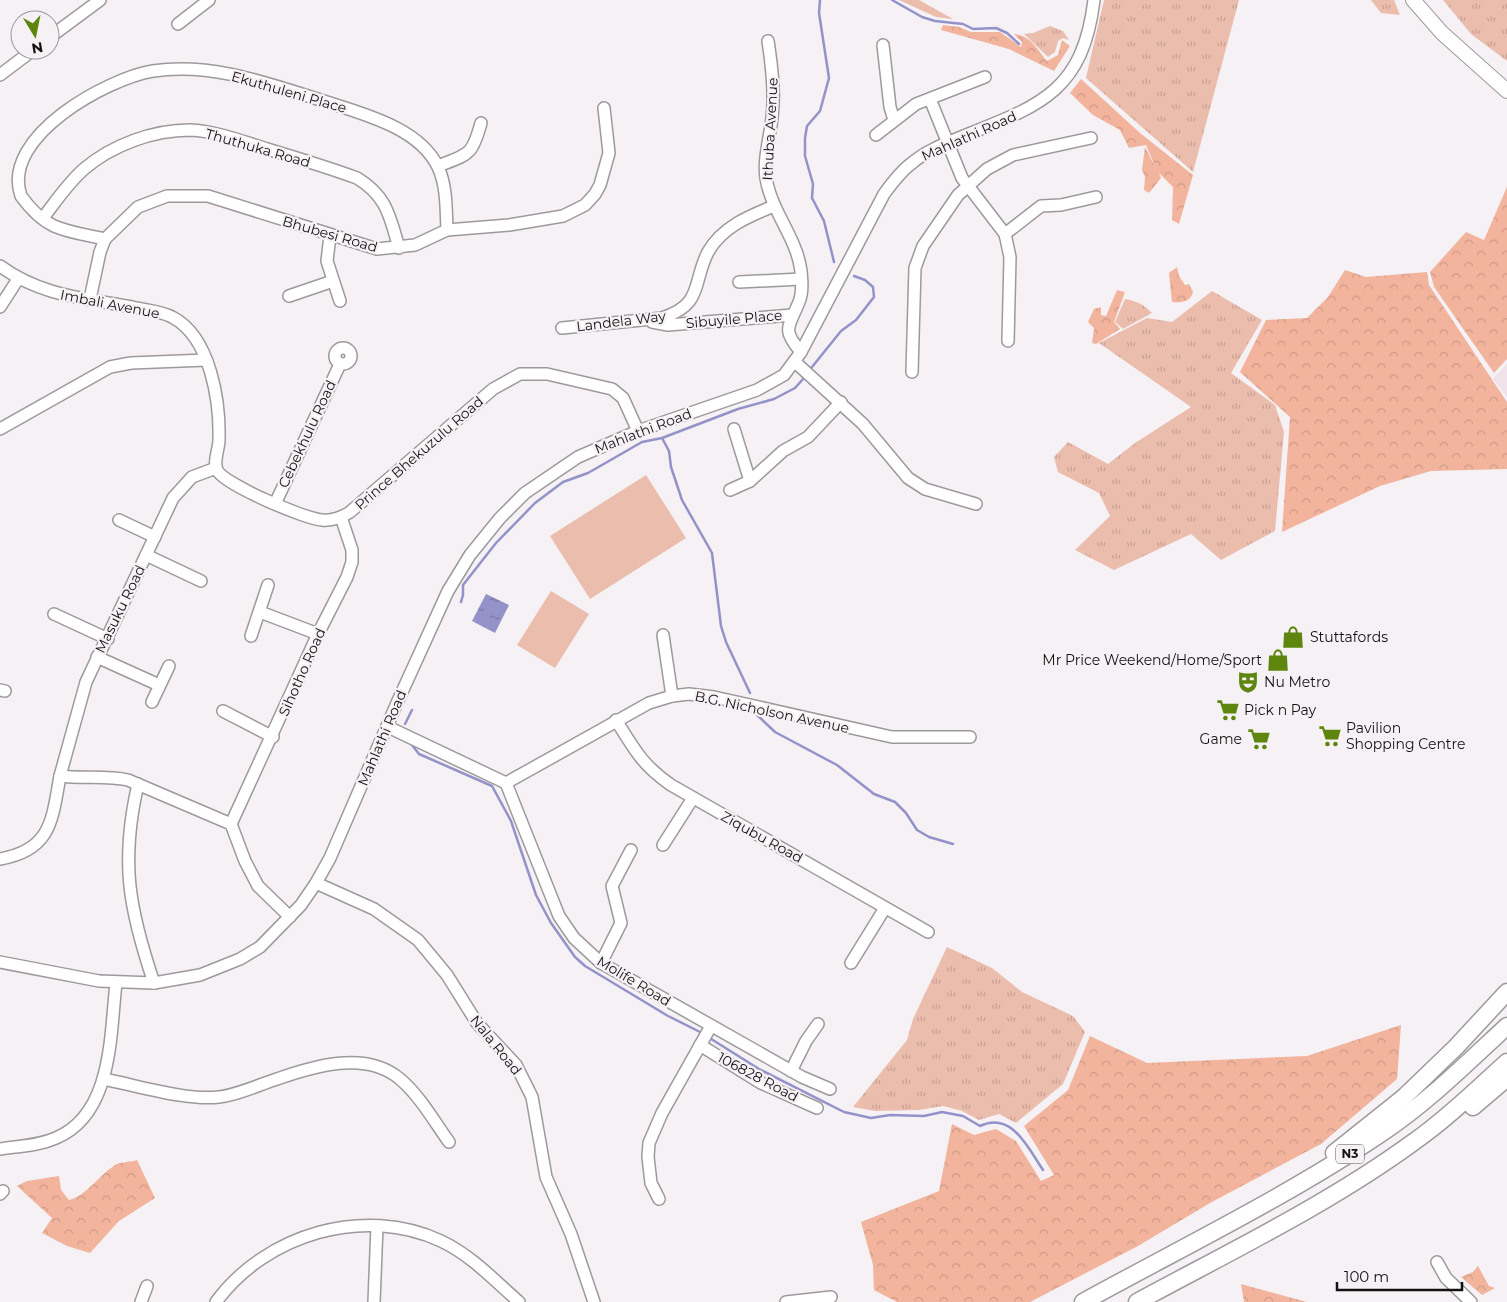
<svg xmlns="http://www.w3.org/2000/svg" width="1507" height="1302" font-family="Montserrat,sans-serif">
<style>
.built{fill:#efe2e9}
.grass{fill:url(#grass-tufts)}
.forest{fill:url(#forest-crowns)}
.park{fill:#ebbdad}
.water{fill:url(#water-ripples)}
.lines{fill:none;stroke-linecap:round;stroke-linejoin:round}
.stream{stroke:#9393c9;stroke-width:2.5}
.minor-casing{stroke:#9e999c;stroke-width:14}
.major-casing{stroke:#9e999c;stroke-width:16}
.highway-casing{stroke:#9e999c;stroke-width:19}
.minor{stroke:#fff;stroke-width:11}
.major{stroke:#fff;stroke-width:14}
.highway{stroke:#fff;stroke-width:16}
.labels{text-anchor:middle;stroke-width:4.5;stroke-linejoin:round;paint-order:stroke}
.shield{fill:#f6f1f4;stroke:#575456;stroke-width:1}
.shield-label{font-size:12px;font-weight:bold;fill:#131112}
.street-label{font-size:14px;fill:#131112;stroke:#f6f1f4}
.poi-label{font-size:14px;fill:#131112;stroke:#f6f1f4;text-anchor:start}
</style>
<defs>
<pattern id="grass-tufts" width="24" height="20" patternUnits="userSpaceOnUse" patternTransform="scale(1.25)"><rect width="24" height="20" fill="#ebbdad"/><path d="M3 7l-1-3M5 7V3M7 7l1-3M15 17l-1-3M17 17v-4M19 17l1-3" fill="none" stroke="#c9a194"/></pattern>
<pattern id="forest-crowns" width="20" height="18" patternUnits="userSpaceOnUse" patternTransform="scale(1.25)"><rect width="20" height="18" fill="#f2b49d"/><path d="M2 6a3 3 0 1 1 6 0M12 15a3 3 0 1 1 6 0" fill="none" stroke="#cf9a86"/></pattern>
<pattern id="water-ripples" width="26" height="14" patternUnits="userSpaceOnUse" patternTransform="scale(1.25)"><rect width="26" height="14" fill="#9393c9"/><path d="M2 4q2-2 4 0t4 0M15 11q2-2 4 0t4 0" fill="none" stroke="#7777a2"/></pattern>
</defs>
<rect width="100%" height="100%" fill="#f6f1f4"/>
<!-- built -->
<path class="built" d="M1507 364V397L1493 379Z"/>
<!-- grass -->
<g class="grass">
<path d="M899 0H919L953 19 936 17Z"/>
<path d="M1104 0H1239L1193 172 1086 78Z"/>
<path d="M1371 0H1394L1400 15 1381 13Z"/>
<path d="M1443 0H1507V61L1471 34Z"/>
<path d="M1050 26 1063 31 1069 40 1063 38 1058 41 1055 52 1048 57 1024 34 1033 33Z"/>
<path d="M1212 291 1262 320 1231 373 1275 405 1284 432 1275 531 1221 560 1191 534 1114 570 1075 550 1110 516 1099 493 1058 472 1054 457 1068 442 1108 464 1135 443 1191 407 1099 343 1147 318 1172 322Z"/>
<path d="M1125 299C1137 301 1144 305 1152 313L1123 329 1115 322Z"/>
<path d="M947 947 992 968 1022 992 1073 1016 1085 1032 1063 1084 1016 1123 999 1114 979 1120 962 1111 943 1106 919 1110 875 1111 853 1107 907 1040 913 1019Z"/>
</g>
<!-- forest -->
<g class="forest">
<path d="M943 25 959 27 971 32H1000L1021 47 1022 42 1014 34C1030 35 1037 49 1047 61L1058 55 1062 40 1070 46 1054 71 1009 49 941 30Z"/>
<path d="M1081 79 1140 133 1193 175 1179 224 1172 220 1173 187 1159 173 1161 178 1149 193 1144 190 1145 177 1142 170 1145 147 1156 169 1146 145 1129 148 1120 130 1093 115 1070 93Z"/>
<path d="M1507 187V359L1494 373 1434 287 1430 272 1466 232 1484 240Z"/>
<path d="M1177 267 1179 276 1185 285 1189 284 1193 292C1191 302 1180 303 1172 302L1169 273Z"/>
<path d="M1345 270 1366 277 1427 272 1429 285 1507 402V469L1431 471 1380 486 1282 532 1290 417 1240 372 1266 320 1307 318 1328 297Z"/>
<path d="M1117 290 1125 292 1114 322 1120 329 1096 344 1092 343 1094 328 1088 322 1094 309 1101 307V315L1106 316Z"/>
<path d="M1401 1025 1397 1079 1321 1144 1210 1203 1138 1246 1030 1302H897L874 1290 873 1265 861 1222 939 1191 952 1124 974 1135 996 1129 1016 1141 1041 1181 1054 1175 1024 1126 1068 1090 1090 1036 1147 1063 1307 1056Z"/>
<path d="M137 1160 155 1198 119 1221 90 1253 67 1246 42 1233 52 1218 17 1186 27 1181 59 1176 61 1190 69 1200C88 1195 99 1174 117 1164 122 1162 131 1162 137 1160Z"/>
<path d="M1478 1266 1489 1286 1495 1288 1482 1295 1461 1277 1473 1272Z"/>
<path d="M1241 1284 1307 1302H1244Z"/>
</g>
<!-- park -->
<g class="park">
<path d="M646 475 686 538 590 599 550 536Z"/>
<path d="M551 591 589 614 555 668 517 645Z"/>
</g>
<!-- water -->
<path class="water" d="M486 594 509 605 495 633 472 621Z"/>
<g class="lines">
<!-- stream -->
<g class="stream">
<path d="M820 0 819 13 829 78 820 111 807 126 805 138V156L813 184 812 198 824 221 834 262"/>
<path d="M892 0 922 17 935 21 963 24 973 29 996 28 1007 33 1019 44"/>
<path d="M812 367 841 331 856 320 874 297 873 287 865 280 854 276"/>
<path d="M662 438 669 451 671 467 682 500 712 553 721 626 726 642 750 693"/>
<path d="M461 602 463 595V585L496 543 535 503 563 482 588 473 642 442 662 438 738 409 774 399 795 388 804 378"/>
<path d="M756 714 775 732 837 765 874 794 895 802 906 813 917 830 929 837 953 844"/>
<path d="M405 724 412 710"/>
<path d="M412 745 419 754 492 786 511 821 536 895 551 923 575 957 585 966 668 1016 704 1034"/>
<path d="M708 1037 759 1069 844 1112 871 1118 890 1115 924 1116 942 1112 963 1116 980 1126C1012 1111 1028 1148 1043 1170"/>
</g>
<defs>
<g id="minor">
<path d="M178 24 209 0"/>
<path d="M50 37 100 0"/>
<path d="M768 41C772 67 775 92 772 118 770 137 763 160 766 178 771 211 797 238 801 271 802 281 803 292 799 302 789 327 781 329 801 352"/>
<path d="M883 45 890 107 894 120"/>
<path d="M0 75 33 50"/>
<path d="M930 99 962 178 1005 234 1010 257 1008 341"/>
<path d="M876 135 916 104 985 77"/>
<path d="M438 166C469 154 472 156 481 123"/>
<path d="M43 218C56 201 68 183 84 169 112 145 153 130 190 130 215 131 242 141 267 149 297 158 327 167 357 178 387 196 390 217 399 248"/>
<path d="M1005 234 1041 206 1061 205 1096 197"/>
<path d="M330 236 327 261 340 301"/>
<path d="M105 239C88 235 70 233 54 226 41 220 29 207 21 196 0 136 109 78 153 71 214 62 272 85 330 103 367 115 420 129 438 167 447 186 446 210 447 230"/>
<path d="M0 266C41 296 84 298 132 307 145 310 161 311 172 317 211 337 220 402 219 440 219 449 213 461 217 470 223 484 305 519 322 520 333 521 341 518 350 512L493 389 520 374H547L612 389 623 398 638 431"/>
<path d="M739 282 801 279"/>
<path d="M289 296 333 281"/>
<path d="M90 299 100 252 105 239 138 207 167 196H208L377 249 415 245 447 230 509 225 563 216 585 205 595 194 600 185 609 153 604 108"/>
<path d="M0 307 18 279"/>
<path d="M652 322 668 325 792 315"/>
<path d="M562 328 662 318C704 304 692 283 708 252 722 227 749 216 774 206"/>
<circle cx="343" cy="356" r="8"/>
<path d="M795 362 863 424 908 478 925 489 976 504"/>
<path d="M912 372 915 268 923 246 958 195 987 169 1013 155 1091 138"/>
<path d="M0 429 110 367 131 363 206 360"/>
<path d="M734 429 750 481"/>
<path d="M730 490 750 481 783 451 808 437 841 402"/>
<path d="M275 504 340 364"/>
<path d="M119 520 155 537"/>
<path d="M146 555 201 581"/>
<path d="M260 612 318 634"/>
<path d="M54 614 108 639"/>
<path d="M663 635 672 696"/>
<path d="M251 636 268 585"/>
<path d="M97 657 159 685"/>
<path d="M0 690 5 691"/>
<path d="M152 702 169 666"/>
<path d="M223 711 273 737"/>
<path d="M616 720C634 749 642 765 671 785L928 932"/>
<path d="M388 727 506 783 559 916 574 938 601 963 802 1077 830 1089"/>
<path d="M60 776 86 682 173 498 192 477 216 468"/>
<path d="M506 783 649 703 672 696 689 694 714 697 892 737H970"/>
<path d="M138 784C120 862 129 909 154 983"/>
<path d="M231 824 318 634 347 577 352 562V550L341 517"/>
<path d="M663 845 693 798"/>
<path d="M0 859C51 850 52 821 60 776 83 779 106 775 128 780L231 824 245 861 258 886 290 917"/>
<path d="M316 883 374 909 418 940 447 975 477 1023 516 1065 532 1097 546 1177 571 1234 594 1302"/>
<path d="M0 962 99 981 154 983 200 975 240 959 260 947 301 905 316 883 330 858 397 703 448 591 470 555 500 518 525 493 578 457 638 431 757 390 784 375 801 352 884 194C892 183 901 171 912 163 927 150 947 143 966 135 1042 105 1083 90 1094 0"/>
<path d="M601 963 621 923 612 886 631 850"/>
<path d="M851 963 885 908"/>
<path d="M700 1045 761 1083 817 1108"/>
<path d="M791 1071 806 1041 818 1024"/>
<path d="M103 1079C136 1085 186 1101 219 1097 238 1095 258 1085 277 1079 314 1066 366 1050 400 1079 420 1096 434 1121 449 1142"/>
<path d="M0 1149C19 1146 38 1146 56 1138 113 1114 110 1035 116 983"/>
<path d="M0 1194 3 1191"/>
<path d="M659 1199 651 1183 648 1157 649 1143 662 1113 711 1026"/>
<path d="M1437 1262 1446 1278 1471 1302"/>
<path d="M141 1302 147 1286"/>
<path d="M216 1302C266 1234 364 1205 441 1241 471 1255 495 1281 519 1302"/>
<path d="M374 1302 377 1226"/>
<path d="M786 1302 831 1297"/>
</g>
<path id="major" d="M1413 0 1442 33 1507 91"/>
<g id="highway">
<path d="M1473 1107 1507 1078"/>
<path d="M1334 1153 1403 1098 1456 1047 1507 992"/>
<path d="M1083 1302C1183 1247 1288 1196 1383 1132 1428 1102 1467 1063 1507 1026"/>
<path d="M1137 1302C1231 1251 1329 1204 1415 1141 1448 1118 1477 1089 1507 1062"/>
</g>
</defs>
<!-- minor casing -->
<use href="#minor" class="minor-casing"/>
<!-- major casing -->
<use href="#major" class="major-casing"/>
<!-- highway casing -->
<use href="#highway" class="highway-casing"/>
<!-- minor -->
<use href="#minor" class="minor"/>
<!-- major -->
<use href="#major" class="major"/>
<!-- highway -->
<use href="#highway" class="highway"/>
</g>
<!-- icons -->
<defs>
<symbol id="shop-bare" viewBox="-9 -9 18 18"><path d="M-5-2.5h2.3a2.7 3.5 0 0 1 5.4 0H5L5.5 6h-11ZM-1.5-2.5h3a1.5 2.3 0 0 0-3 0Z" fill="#5e860e" stroke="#f6f1f4" stroke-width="2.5" paint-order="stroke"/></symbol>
<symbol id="theatre-bare" viewBox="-9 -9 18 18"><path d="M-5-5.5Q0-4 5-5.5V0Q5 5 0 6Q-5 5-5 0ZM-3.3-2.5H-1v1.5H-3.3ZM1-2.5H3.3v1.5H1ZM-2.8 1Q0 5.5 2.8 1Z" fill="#5e860e" stroke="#f6f1f4" stroke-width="2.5" paint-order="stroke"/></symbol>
<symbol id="supermarket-bare" viewBox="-9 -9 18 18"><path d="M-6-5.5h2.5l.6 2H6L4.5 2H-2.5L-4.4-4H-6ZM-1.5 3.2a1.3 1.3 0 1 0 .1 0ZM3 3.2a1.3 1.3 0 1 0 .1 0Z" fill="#5e860e" stroke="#f6f1f4" stroke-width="2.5" paint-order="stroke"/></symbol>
</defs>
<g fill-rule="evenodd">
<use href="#shop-bare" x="1277" y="621" width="32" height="32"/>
<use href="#shop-bare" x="1262" y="644" width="32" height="32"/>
<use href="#theatre-bare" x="1232" y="666" width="32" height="32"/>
<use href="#supermarket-bare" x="1212" y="694" width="32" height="32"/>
<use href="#supermarket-bare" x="1314" y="720" width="32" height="32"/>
<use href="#supermarket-bare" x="1243" y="723" width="32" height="32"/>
</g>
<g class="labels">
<!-- shield labels -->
<rect class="shield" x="1336" y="1144.5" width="28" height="19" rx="4"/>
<g class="shield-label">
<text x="1350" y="1158">N3</text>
</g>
<!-- street labels -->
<g class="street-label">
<text transform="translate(289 92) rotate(16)" y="5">Ekuthuleni Place</text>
<text transform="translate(770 129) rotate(-87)" y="5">Ithuba Avenue</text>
<text transform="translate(969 136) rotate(-24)" y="5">Mahlathi Road</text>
<text transform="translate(258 148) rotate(16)" y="5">Thuthuka Road</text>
<text transform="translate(330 234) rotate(16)" y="5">Bhubesi Road</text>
<text transform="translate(110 304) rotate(11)" y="5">Imbali Avenue</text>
<text transform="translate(734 319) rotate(-5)" y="5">Sibuyile Place</text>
<text transform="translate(621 321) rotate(-7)" y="5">Landela Way</text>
<text transform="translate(643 431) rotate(-21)" y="5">Mahlathi Road</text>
<text transform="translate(307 434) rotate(-65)" y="5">Cebekhulu Road</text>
<text transform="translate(419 453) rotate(-41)" y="5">Prince Bhekuzulu Road</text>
<text transform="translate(120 609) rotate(-64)" y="5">Masuku Road</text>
<text transform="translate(302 672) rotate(-66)" y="5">Sihotho Road</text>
<text transform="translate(772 712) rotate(12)" y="5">B.G. Nicholson Avenue</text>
<text transform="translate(382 738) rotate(-67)" y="5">Mahlathi Road</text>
<text transform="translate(762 837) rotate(29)" y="5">Ziqubu Road</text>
<text transform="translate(634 981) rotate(31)" y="5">Molife Road</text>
<text transform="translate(496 1045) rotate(51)" y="5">Nala Road</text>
<text transform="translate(758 1077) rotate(28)" y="5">106828 Road</text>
</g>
<!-- poi labels -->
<g class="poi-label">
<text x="1310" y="642">Stuttafords</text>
<text x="1262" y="665" text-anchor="end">Mr Price Weekend/Home/Sport</text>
<text x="1264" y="687">Nu Metro</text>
<text x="1244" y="715">Pick n Pay</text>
<text x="1346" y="733">Pavilion<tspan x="1346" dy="16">Shopping Centre</tspan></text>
<text x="1242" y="744" text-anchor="end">Game</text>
</g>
</g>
<!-- north arrow -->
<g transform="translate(35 35) rotate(170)"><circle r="24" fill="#f6f1f4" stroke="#9b979a"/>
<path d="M0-4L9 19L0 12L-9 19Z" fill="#5e860e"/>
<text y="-8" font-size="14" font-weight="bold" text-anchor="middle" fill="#131112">N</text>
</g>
<!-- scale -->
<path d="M1337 1282v8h125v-8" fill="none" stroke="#131112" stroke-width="2.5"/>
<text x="1344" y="1282" font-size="15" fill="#131112" stroke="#f6f1f4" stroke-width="4" paint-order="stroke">100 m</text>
</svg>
